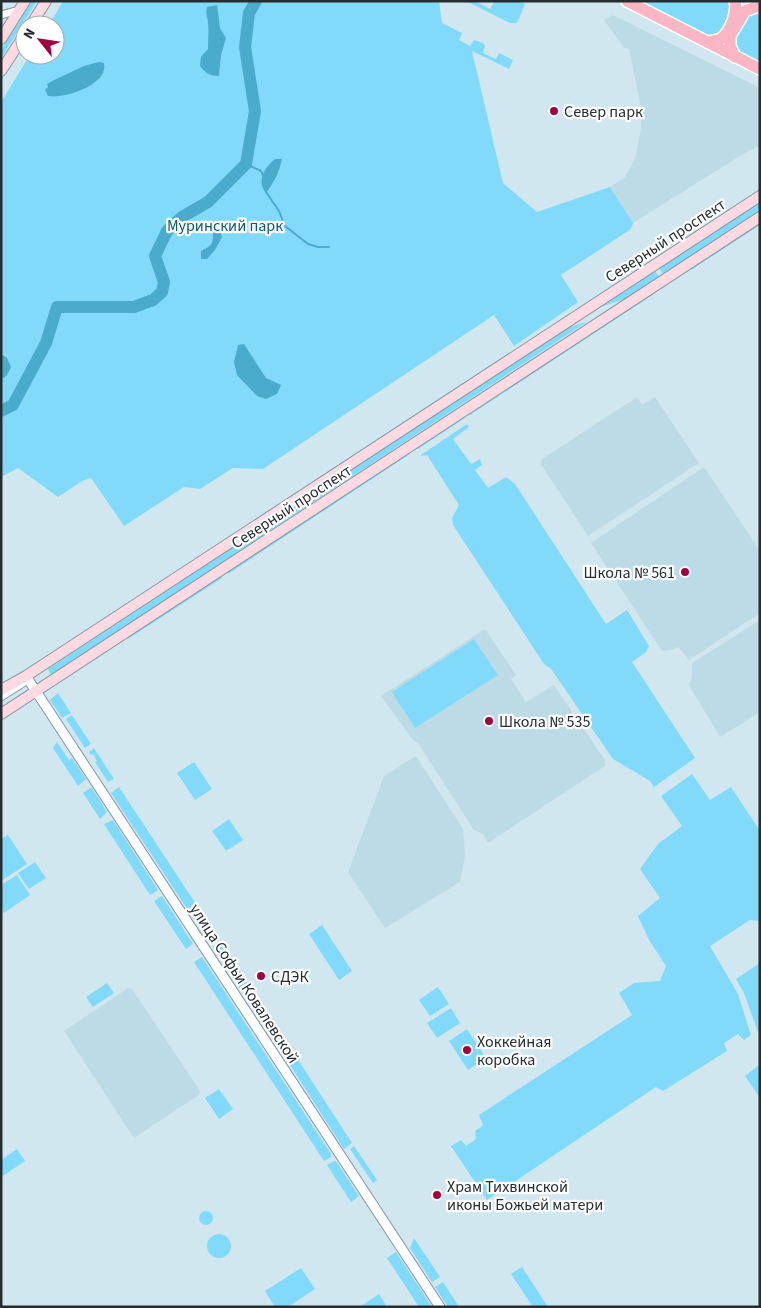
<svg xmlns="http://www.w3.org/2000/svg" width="761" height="1308" font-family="'Source Sans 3',sans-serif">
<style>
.built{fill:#bddbe6}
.green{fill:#82dafb}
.water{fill:#4aabcd}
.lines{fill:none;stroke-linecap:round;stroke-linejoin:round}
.stream{stroke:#4aabcd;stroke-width:2}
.river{stroke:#4aabcd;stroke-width:12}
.minor-casing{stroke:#82979f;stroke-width:9}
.tertiary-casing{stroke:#82979f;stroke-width:11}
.secondary-casing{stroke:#82979f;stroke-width:12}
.primary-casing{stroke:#fff;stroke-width:14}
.minor{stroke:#fff;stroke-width:7}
.tertiary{stroke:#fff;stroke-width:9}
.secondary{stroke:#fddae1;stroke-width:10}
.primary{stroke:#fbb6c3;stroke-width:11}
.poi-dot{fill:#a10341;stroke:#fff;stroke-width:2}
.labels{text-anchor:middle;stroke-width:4.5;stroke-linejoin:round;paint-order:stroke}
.poi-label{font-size:16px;fill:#252d31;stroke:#fff;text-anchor:start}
.park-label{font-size:16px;fill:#065a71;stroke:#fff}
.street-label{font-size:16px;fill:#252d31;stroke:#fff}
</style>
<rect width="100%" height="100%" fill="#d1e7f0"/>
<!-- built -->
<g class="built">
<path d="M613 15 760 88V146L748 151 633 223 610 187 625 177 632 164 636 155 641 128V108L629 49 624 48 604 20Z"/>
<path d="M637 397 642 405 655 397 699 463 588 536 541 464 542 459Z"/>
<path d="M704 467 760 551V613L689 660 678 647 672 650 662 651 591 543Z"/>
<path d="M760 620V712L720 737 689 685 692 677V663Z"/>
<path d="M485 629 516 675 511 679 526 702 554 685 605 760V766L488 843 483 834 474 830 418 743 413 740 381 696Z"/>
<path d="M416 756 463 829 465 856 460 882 385 928 348 872 384 776Z"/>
<path d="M128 988 132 989 200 1091 199 1095 134 1138 64 1031Z"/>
</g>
<!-- green -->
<g class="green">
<path d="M32 1H37L1 58V50Z"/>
<path d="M63 1H439L442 23 462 33 459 40 470 46 474 40 483 43 485 46 483 53 496 59 499 53 513 60 509 69 472 51 503 183 537 212 610 187 633 223 631 229 561 275 578 302 514 346 494 315 263 469 233 468 200 489 184 487 124 526 91 478 82 481 58 497 18 468 1 477V102L30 55H55V25H49Z"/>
<path d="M466 1H475L490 9 495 1H519L525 4 517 23H510Z"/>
<path d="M641 1H731L733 5 723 33 712 37Z"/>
<path d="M756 12 760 14V62L738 51 733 38 744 17Z"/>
<path d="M760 202V212L663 274 659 268Z"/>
<path d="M760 223V225L691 270 690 268Z"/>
<path d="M655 271 659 276 625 299 603 306Z"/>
<path d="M653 292 654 294 470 415 469 414Z"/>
<path d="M588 321 51 675 48 669 565 329Z"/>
<path d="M464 416 465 418 418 449 417 448Z"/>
<path d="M467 424 469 427 453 439 471 464 480 459 482 465 475 470 488 488 506 477 515 484 606 624 627 610 649 646 646 652 632 662 695 758 654 787 650 781 613 759 551 669 544 664 453 525 452 518 459 505 427 455 422 456 421 455Z"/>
<path d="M409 453 410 454 228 574 227 572Z"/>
<path d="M221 576 222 578 128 639 127 638Z"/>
<path d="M474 639 498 675 415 728 392 692Z"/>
<path d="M58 693 71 713 62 718 50 700Z"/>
<path d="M72 715 91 744 85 748 66 719Z"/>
<path d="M57 742 69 760 72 758 86 779 78 786 53 748Z"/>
<path d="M94 748 114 779 108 782 95 762 97 761 93 754 91 755 89 752Z"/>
<path d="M194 762 212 789 195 800 177 773Z"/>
<path d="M692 774 710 800 731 787 760 831V921L750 920 710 946 738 994 751 1035 744 1040 738 1034 724 1043 727 1051 663 1091 656 1087 487 1200 451 1146 461 1140 466 1146 476 1139 475 1131 483 1125 479 1115 632 1015 619 993 634 983 660 981 666 966 649 940 638 916 660 898 640 869 658 844 682 826 661 796Z"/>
<path d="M119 787 215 933 205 936 111 793Z"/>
<path d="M90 788H92L107 812 100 819 83 793Z"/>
<path d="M229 819 243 840 226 851 212 831Z"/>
<path d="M113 820 158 890 150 895 104 824Z"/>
<path d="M8 835 27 864 1 881V839Z"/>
<path d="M35 862 46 878 29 889 18 873Z"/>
<path d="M17 875 30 895 4 913 1 908V885Z"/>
<path d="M162 896 193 944 186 949 154 901Z"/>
<path d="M322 925 352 971 339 980 309 934Z"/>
<path d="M220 942 278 1029 270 1035 213 947Z"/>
<path d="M202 957 331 1154V1157L324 1161 194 962Z"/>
<path d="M760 963V1030L758 1032 744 993 736 979Z"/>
<path d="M107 983 114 993 93 1007 86 997Z"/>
<path d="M438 987 449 1004 430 1016 419 1000Z"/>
<path d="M451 1008 460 1023 437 1038 427 1023Z"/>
<path d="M467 1029 486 1058 468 1070 449 1041Z"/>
<path d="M282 1035 352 1143 344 1149 274 1040Z"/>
<path d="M759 1065 760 1066V1098L745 1076Z"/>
<path d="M219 1089 233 1109 219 1119 205 1098Z"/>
<path d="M354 1146 377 1180 373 1183 350 1149Z"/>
<path d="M17 1149 25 1161 3 1176 1 1173V1160Z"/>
<path d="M334 1161H336L359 1196 351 1202 327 1165Z"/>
<circle cx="206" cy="1218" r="7"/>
<circle cx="219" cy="1246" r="12"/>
<path d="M414 1238 440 1277 432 1282 410 1248Z"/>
<path d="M396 1252 432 1307H419L387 1258Z"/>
<path d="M522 1267 548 1307H533L511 1274Z"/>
<path d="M301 1268 315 1289 288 1307H275L265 1291Z"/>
<path d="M443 1282 459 1307H448L435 1287Z"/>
<path d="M379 1294 387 1307H360Z"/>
</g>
<!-- water -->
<g class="water">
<path d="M217 5 220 28 226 38 221 55 219 76C209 76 206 73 200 66L201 57 208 49C208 41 209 31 208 24 208 16 205 16 207 7Z"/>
<path d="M99 62 104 63C109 85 64 99 48 96L45 90 48 87 47 84 52 81 84 66Z"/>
<path d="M275 159H282C279 173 274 182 266 193 256 181 264 168 275 159Z"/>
<path d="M219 227 222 237 215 250 207 259H201V251C213 245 213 244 213 230Z"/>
<path d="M244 344 266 378 281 385 277 394 266 399 257 396 237 375 234 362 238 345Z"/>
<path d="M1 354 7 358 11 367 7 375 1 380Z"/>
</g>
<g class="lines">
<!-- stream -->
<g class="stream">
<path d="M246 164 261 171 263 175"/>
<path d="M266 192 279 211 285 226 308 244 318 247H329"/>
</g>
<!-- river -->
<path class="river" d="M1 411 13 405 46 343 57 307H134L153 300 162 292 164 282 155 256 167 231 182 217 208 202 246 164 255 111 245 47 249 13 256 1"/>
<defs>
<g id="minor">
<path d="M1 15 19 10"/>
<path d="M1 697 26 681"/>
</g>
<path id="tertiary" d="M26 676 440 1307"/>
<g id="secondary">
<path d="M31 25 46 1"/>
<path d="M1 39 25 1"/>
<path d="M1 71 25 34"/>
<path d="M1 690 26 676 760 196"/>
<path d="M1 714 760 217"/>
</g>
<g id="primary">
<path d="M627 1 760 69"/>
<path d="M707 42C712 41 718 41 722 38 731 31 738 11 735 1"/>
<path d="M735 57 730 46V36L745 11 758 6"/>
</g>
</defs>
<!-- minor casing -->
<use href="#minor" class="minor-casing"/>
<!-- tertiary casing -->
<use href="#tertiary" class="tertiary-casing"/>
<!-- secondary casing -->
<use href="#secondary" class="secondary-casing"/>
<!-- primary casing -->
<use href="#primary" class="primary-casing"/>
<!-- minor -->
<use href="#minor" class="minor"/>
<!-- tertiary -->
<use href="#tertiary" class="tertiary"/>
<!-- secondary -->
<use href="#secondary" class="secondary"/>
<!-- primary -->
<use href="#primary" class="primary"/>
</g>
<!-- markers -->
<g class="poi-dot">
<circle cx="554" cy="111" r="5"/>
<circle cx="685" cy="572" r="5"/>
<circle cx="489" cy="721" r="5"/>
<circle cx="261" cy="976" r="5"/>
<circle cx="467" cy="1050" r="5"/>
<circle cx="437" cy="1195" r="5"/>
</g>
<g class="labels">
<!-- poi labels -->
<g class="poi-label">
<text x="564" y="117">Север парк</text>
<text x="675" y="578" text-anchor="end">Школа № 561</text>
<text x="499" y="727">Школа № 535</text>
<text x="271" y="982">СДЭК</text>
<text x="477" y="1047">Хоккейная<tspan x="477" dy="18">коробка</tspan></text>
<text x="447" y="1192">Храм Тихвинской<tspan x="447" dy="18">иконы Божьей матери</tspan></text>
</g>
<!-- park labels -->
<g class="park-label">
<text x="225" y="231">Муринский парк</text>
</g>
<!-- street labels -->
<g class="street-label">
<text transform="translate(665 240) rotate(-33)" y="6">Северный проспект</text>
<text transform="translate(291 506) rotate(-33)" y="6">Северный проспект</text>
<text transform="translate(245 983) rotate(57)" y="6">улица Софьи Ковалевской</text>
</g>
</g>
<!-- border -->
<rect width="761" height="1308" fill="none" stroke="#252d31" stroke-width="5"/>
<!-- north arrow -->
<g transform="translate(40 40) rotate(300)"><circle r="24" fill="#ffffff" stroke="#a8abad"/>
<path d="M0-4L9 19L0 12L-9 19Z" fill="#a10341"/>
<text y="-8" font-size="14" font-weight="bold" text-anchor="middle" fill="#252d31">N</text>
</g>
</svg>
